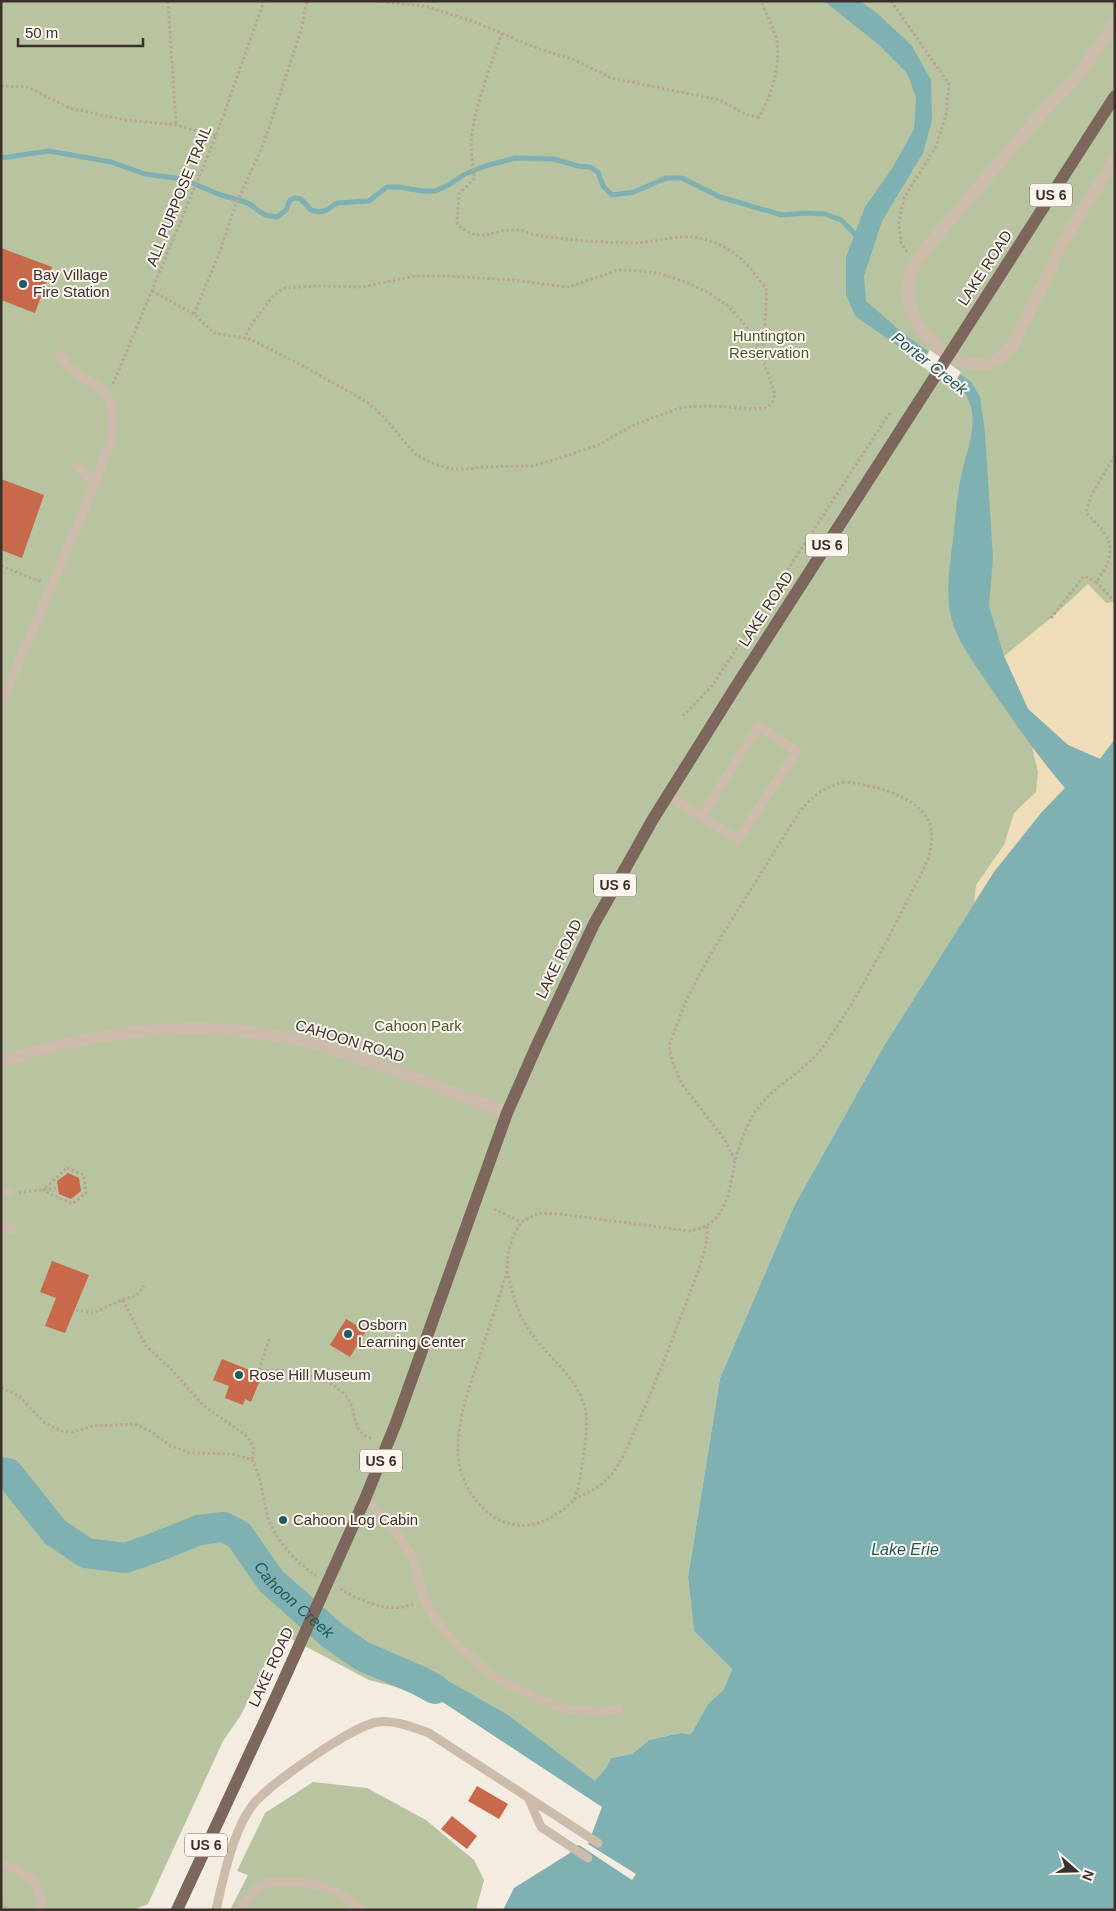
<svg xmlns="http://www.w3.org/2000/svg" width="1116" height="1911" font-family="Arial,sans-serif">
<style>
.green{fill:#b8c4a0}
.sand{fill:#efdcb8}
.water{fill:#7fb0b2}
.pier{fill:#f4ebe1}
.lines{fill:none;stroke-linecap:round;stroke-linejoin:round}
.stream{stroke:#7fb0b2;stroke-width:5}
.river{stroke:#7fb0b2;stroke-width:30}
.building{fill:#c8694b}
.path{stroke:#b9a596;stroke-width:3;stroke-dasharray:2.5 2.5;stroke-linecap:butt}
.service{stroke:#cdbbac;stroke-width:9}
.minor{stroke:#cdbbac;stroke-width:12}
.tertiary{stroke:#cdbbac;stroke-width:12}
.primary{stroke:#7d675c;stroke-width:12}
.poi-dot{fill:#1f5a5e;stroke:#fbf5ee;stroke-width:2}
.labels{text-anchor:middle;stroke-width:4;stroke-linejoin:round;paint-order:stroke}
.shield{fill:#fbf5ee;stroke:#756b66;stroke-width:1}
.shield-label{font-size:14px;font-weight:bold;fill:#3b302b}
.street-label{font-size:15px;fill:#3b302b;stroke:#fbf5ee}
.poi-label{font-size:15px;fill:#3b302b;stroke:#fbf5ee;text-anchor:start}
.park-label{font-size:15px;fill:#4a5a2e;stroke:#fbf5ee}
.water-label{font-size:16px;font-style:italic;fill:#1f5a5e;stroke:#fbf5ee}
</style>
<rect width="100%" height="100%" fill="#f4ebe1"/>
<!-- green -->
<g class="green">
<path d="M1 1H1115V840L1041 813 994 872 885 1044 794 1206 720 1378 688 1577 694 1631 732 1669 724 1689 708 1704 691 1734 680 1733 649 1740 632 1754 611 1758 606 1768 596 1781 607 1803 435 1697 369 1680 280 1633 241 1715 223 1741 148 1904 133 1910H1Z"/>
<path d="M313 1782 367 1788 426 1820 474 1860 484 1880 476 1910H230L248 1875 237 1871 265 1813Z"/>
</g>
<!-- sand -->
<g class="sand">
<path d="M1088 584 1106 603 1115 602V739L1100 759 1068 745 1028 709 1004 656 1051 618Z"/>
<path d="M1032 747 1065 788 1041 813 994 872 974 903 976 885 1004 845 1014 813 1036 792 1038 772Z"/>
</g>
<!-- water -->
<path class="water" d="M824 1H860L877 13 912 46 931 80 932 120 923 153 882 221 864 276 866 301 904 334 971 382 980 397 985 433 993 558 989 606 1004 656 1028 709 1068 745 1100 759 1115 739V1910H503L514 1888 570 1853 573 1846 588 1844 602 1807 435 1697 398 1686 399 1670 445 1679 508 1715 595 1781 606 1768 611 1758 632 1754 649 1740 680 1733 691 1734 708 1704 724 1689 732 1669 694 1631 688 1577 720 1378 794 1206 885 1044 994 872 1041 813 1065 788C1036 754 1011 718 986 681 975 665 957 639 952 621 944 591 951 561 954 530 956 513 957 495 961 477 966 449 982 422 965 393L855 316 846 294V257L865 207 893 167 914 129 916 97 907 73 879 45Z"/>
<!-- pier -->
<g class="pier">
<path d="M930 350 961 372 952 387 920 365Z"/>
<path d="M590 1830 592 1832 588 1844 636 1874 632 1880 579 1845 573 1846 568 1854 566 1853 573 1844 586 1842Z"/>
</g>
<g class="lines">
<!-- stream -->
<path class="stream" d="M1 158 49 151 111 162 145 174 183 179 218 194 248 203 265 215 277 217 286 210 290 200 295 198 301 199 311 210 319 212 327 210 337 203 369 201 387 187H399L422 191H435L447 186 465 174 485 166 515 158 554 159 578 166 590 167 598 172 603 186 612 195 634 192 666 178H682L720 197 782 215 804 213 825 214 841 220 859 238"/>
<!-- river -->
<path class="river" id="s1" d="M1 1472 8 1473 55 1532 86 1553 125 1558 154 1548 199 1530 224 1527 239 1535 271 1581 333 1636 362 1656 418 1680 435 1689"/>
</g>
<!-- building -->
<g class="building">
<path d="M1 248 52 267 35 313 1 300Z"/>
<path d="M1 479 44 495 22 558 1 550Z"/>
<path d="M68 1173 79 1178 81 1191 71 1199 59 1194 57 1181Z"/>
<path d="M52 1261 89 1275 65 1333 45 1326 56 1298 40 1292Z"/>
<path d="M346 1319 366 1331 350 1357 330 1345Z"/>
<path d="M222 1359 262 1375 251 1402 245 1399 243 1405 225 1398 229 1386 213 1380Z"/>
<path d="M477 1786 508 1804 499 1819 468 1801Z"/>
<path d="M452 1816 477 1836 467 1849 441 1829Z"/>
</g>
<g class="lines">
<!-- path -->
<g class="path">
<path d="M168 1 176 125"/>
<path d="M377 1 425 6 475 22 539 49 575 60 611 78 720 100 747 115 759 117C772 93 780 69 777 42 775 29 766 14 761 1"/>
<path d="M891 1 949 84 946 115 936 146 904 198 899 222 901 243 907 252"/>
<path d="M502 33C491 63 472 114 471 145 471 156 474 168 474 179L459 194 457 224C481 246 492 228 518 230 523 230 527 233 532 234 563 240 596 242 627 243 647 244 667 237 687 237 716 237 741 254 757 277 759 280 764 285 766 289 768 295 763 345 762 353"/>
<path d="M1 86 28 87 69 108 125 120 176 125 216 136"/>
<path d="M152 291 194 314 214 333 250 339 305 367 367 402 384 417 415 454 431 463 452 469H470L482 467 532 466 557 459 598 445 636 424 683 407 714 406 756 409 765 408 772 403 775 394 760 351 747 327 727 305 709 293 688 283 658 273 641 271 618 270 568 287 513 280 448 276H415L362 287 317 286 285 288 274 295 254 321 244 338"/>
<path d="M194 314 219 254 235 206 264 143 302 27 307 1"/>
<path d="M113 384 216 136 264 1"/>
<path d="M1 566 42 582"/>
<path d="M1115 602 1096 582C1107 568 1116 552 1105 534 1100 526 1092 520 1086 512L1091 496 1115 455"/>
<path d="M1051 618 1084 576 1096 582"/>
<path d="M683 716 712 686 891 411"/>
<path d="M843 782C869 784 918 795 929 822 933 830 932 843 930 852 925 869 914 887 906 903 881 952 855 1003 823 1047 806 1070 780 1082 762 1103 748 1119 741 1141 735 1161L725 1140 682 1084 673 1064 669 1046 683 1008 698 977 719 940 800 811C813 796 824 787 843 782Z"/>
<path d="M67 1168 84 1175 86 1193 72 1204 43 1190Z"/>
<path d="M19 1193 56 1188"/>
<path d="M494 1209 521 1222"/>
<path d="M507 1271C512 1291 516 1310 527 1327 545 1356 581 1378 586 1414 588 1428 585 1444 583 1459 581 1469 579 1491 574 1499 569 1507 558 1513 550 1518 501 1545 455 1493 458 1445 459 1415 469 1389 478 1361 488 1331 498 1301 507 1271L508 1253 513 1237 521 1222 539 1213 561 1214 689 1231C695 1230 703 1228 708 1225 728 1212 731 1183 735 1161"/>
<path d="M123 1300 146 1346 171 1369 203 1405 244 1434 250 1440 254 1448 252 1460"/>
<path d="M76 1310 93 1313 126 1298 136 1296 144 1286"/>
<path d="M269 1339 259 1370C266 1371 274 1370 282 1371 303 1372 327 1378 343 1393 360 1408 348 1431 372 1439"/>
<path d="M1 1388 19 1396 45 1423 62 1431 72 1432 93 1426 135 1424 150 1431 171 1446 190 1453 232 1454 252 1460C262 1478 262 1497 268 1517 275 1540 297 1564 317 1576"/>
<path d="M574 1499C591 1492 606 1484 616 1468 627 1452 633 1433 641 1416 657 1379 672 1341 686 1303 695 1278 708 1252 707 1226"/>
<path d="M340 1589C361 1601 391 1615 415 1603"/>
<path d="M1 1903 7 1910"/>
</g>
<!-- service -->
<g class="service">
<path d="M76 464 92 481 93 488"/>
<path d="M1 704 84 510 112 438V405L108 397 100 387 74 372 67 366 59 352"/>
<path d="M668 796 738 839 797 751 758 726 702 816"/>
<path d="M1 1191 9 1193"/>
<path d="M1 1227 13 1229"/>
<path d="M365 1499 390 1523 412 1556 424 1599 437 1623 458 1645 491 1676 541 1700 572 1710 602 1712 618 1709"/>
<path d="M529 1799 541 1827 588 1858"/>
<path d="M1 1864 17 1870 36 1883 41 1901V1910"/>
<path d="M216 1910C223 1879 233 1831 252 1806 267 1785 353 1726 377 1722 392 1719 415 1728 429 1733L598 1843"/>
<path d="M239 1910C245 1903 250 1894 257 1888 270 1877 313 1882 329 1889 341 1894 351 1902 361 1910"/>
</g>
<!-- minor -->
<path class="minor" d="M1115 23 1078 75 1035 121 927 247C917 259 909 273 908 288 905 325 956 380 994 361 1001 358 1006 351 1012 346L1065 238 1115 159"/>
<!-- tertiary -->
<path class="tertiary" d="M1 1062C102 1028 210 1017 314 1044 331 1048 348 1055 365 1060 413 1077 460 1095 507 1113"/>
<!-- primary -->
<path class="primary" d="M177 1910 281 1686 365 1499 396 1423 507 1113 537 1045 594 924 653 819 735 688 1115 96"/>
</g>
<!-- markers -->
<g class="poi-dot">
<circle cx="23" cy="284" r="5"/>
<circle cx="348" cy="1334" r="5"/>
<circle cx="239" cy="1375" r="5"/>
<circle cx="283" cy="1520" r="5"/>
</g>
<g class="labels">
<!-- shield labels -->
<g class="shield">
<rect x="1030" y="183.5" width="42" height="23" rx="4"/>
<rect x="806" y="533.5" width="42" height="23" rx="4"/>
<rect x="594" y="873.5" width="42" height="23" rx="4"/>
<rect x="360" y="1449.5" width="42" height="23" rx="4"/>
<rect x="185" y="1833.5" width="42" height="23" rx="4"/>
</g>
<g class="shield-label">
<text x="1051" y="200">US 6</text>
<text x="827" y="550">US 6</text>
<text x="615" y="890">US 6</text>
<text x="381" y="1466">US 6</text>
<text x="206" y="1850">US 6</text>
</g>
<!-- street labels -->
<g class="street-label">
<text transform="translate(179 196) rotate(-68)" y="5">ALL PURPOSE TRAIL</text>
<text transform="translate(985 268) rotate(-57)" y="5">LAKE ROAD</text>
<text transform="translate(766 609) rotate(-57)" y="5">LAKE ROAD</text>
<text transform="translate(559 959) rotate(-64)" y="5">LAKE ROAD</text>
<text transform="translate(350 1041) rotate(17)" y="5">CAHOON ROAD</text>
<text transform="translate(271 1667) rotate(-65)" y="5">LAKE ROAD</text>
</g>
<!-- poi labels -->
<g class="poi-label">
<text x="33" y="280">Bay Village<tspan x="33" dy="17">Fire Station</tspan></text>
<text x="358" y="1330">Osborn<tspan x="358" dy="17">Learning Center</tspan></text>
<text x="249" y="1380">Rose Hill Museum</text>
<text x="293" y="1525">Cahoon Log Cabin</text>
</g>
<!-- park labels -->
<g class="park-label">
<text x="769" y="341">Huntington<tspan x="769" dy="17">Reservation</tspan></text>
<text x="418" y="1031">Cahoon Park</text>
</g>
<!-- water labels -->
<g class="water-label">
<text transform="translate(930 363) rotate(38)" y="6">Porter Creek</text>
<text x="905" y="1555">Lake Erie</text>
<text dy="6" stroke="none"><textPath href="#s1" startOffset="366">Cahoon Creek</textPath></text>
</g>
</g>
<!-- border -->
<rect width="1116" height="1911" fill="none" stroke="#3b302b" stroke-width="5"/>
<!-- north arrow -->
<g transform="translate(1076 1871) rotate(110)" stroke="#fbf5ee" stroke-width="4" paint-order="stroke">
<path d="M0-4L9 19L0 12L-9 19Z" fill="#3b302b"/>
<text y="-8" font-size="14" font-weight="bold" text-anchor="middle" fill="#3b302b">N</text>
</g>
<!-- scale -->
<path d="M18 38v8h125v-8" fill="none" stroke="#3b302b" stroke-width="2.5"/>
<text x="25" y="38" font-size="15" fill="#3b302b" stroke="#fbf5ee" stroke-width="4" paint-order="stroke">50 m</text>
</svg>
